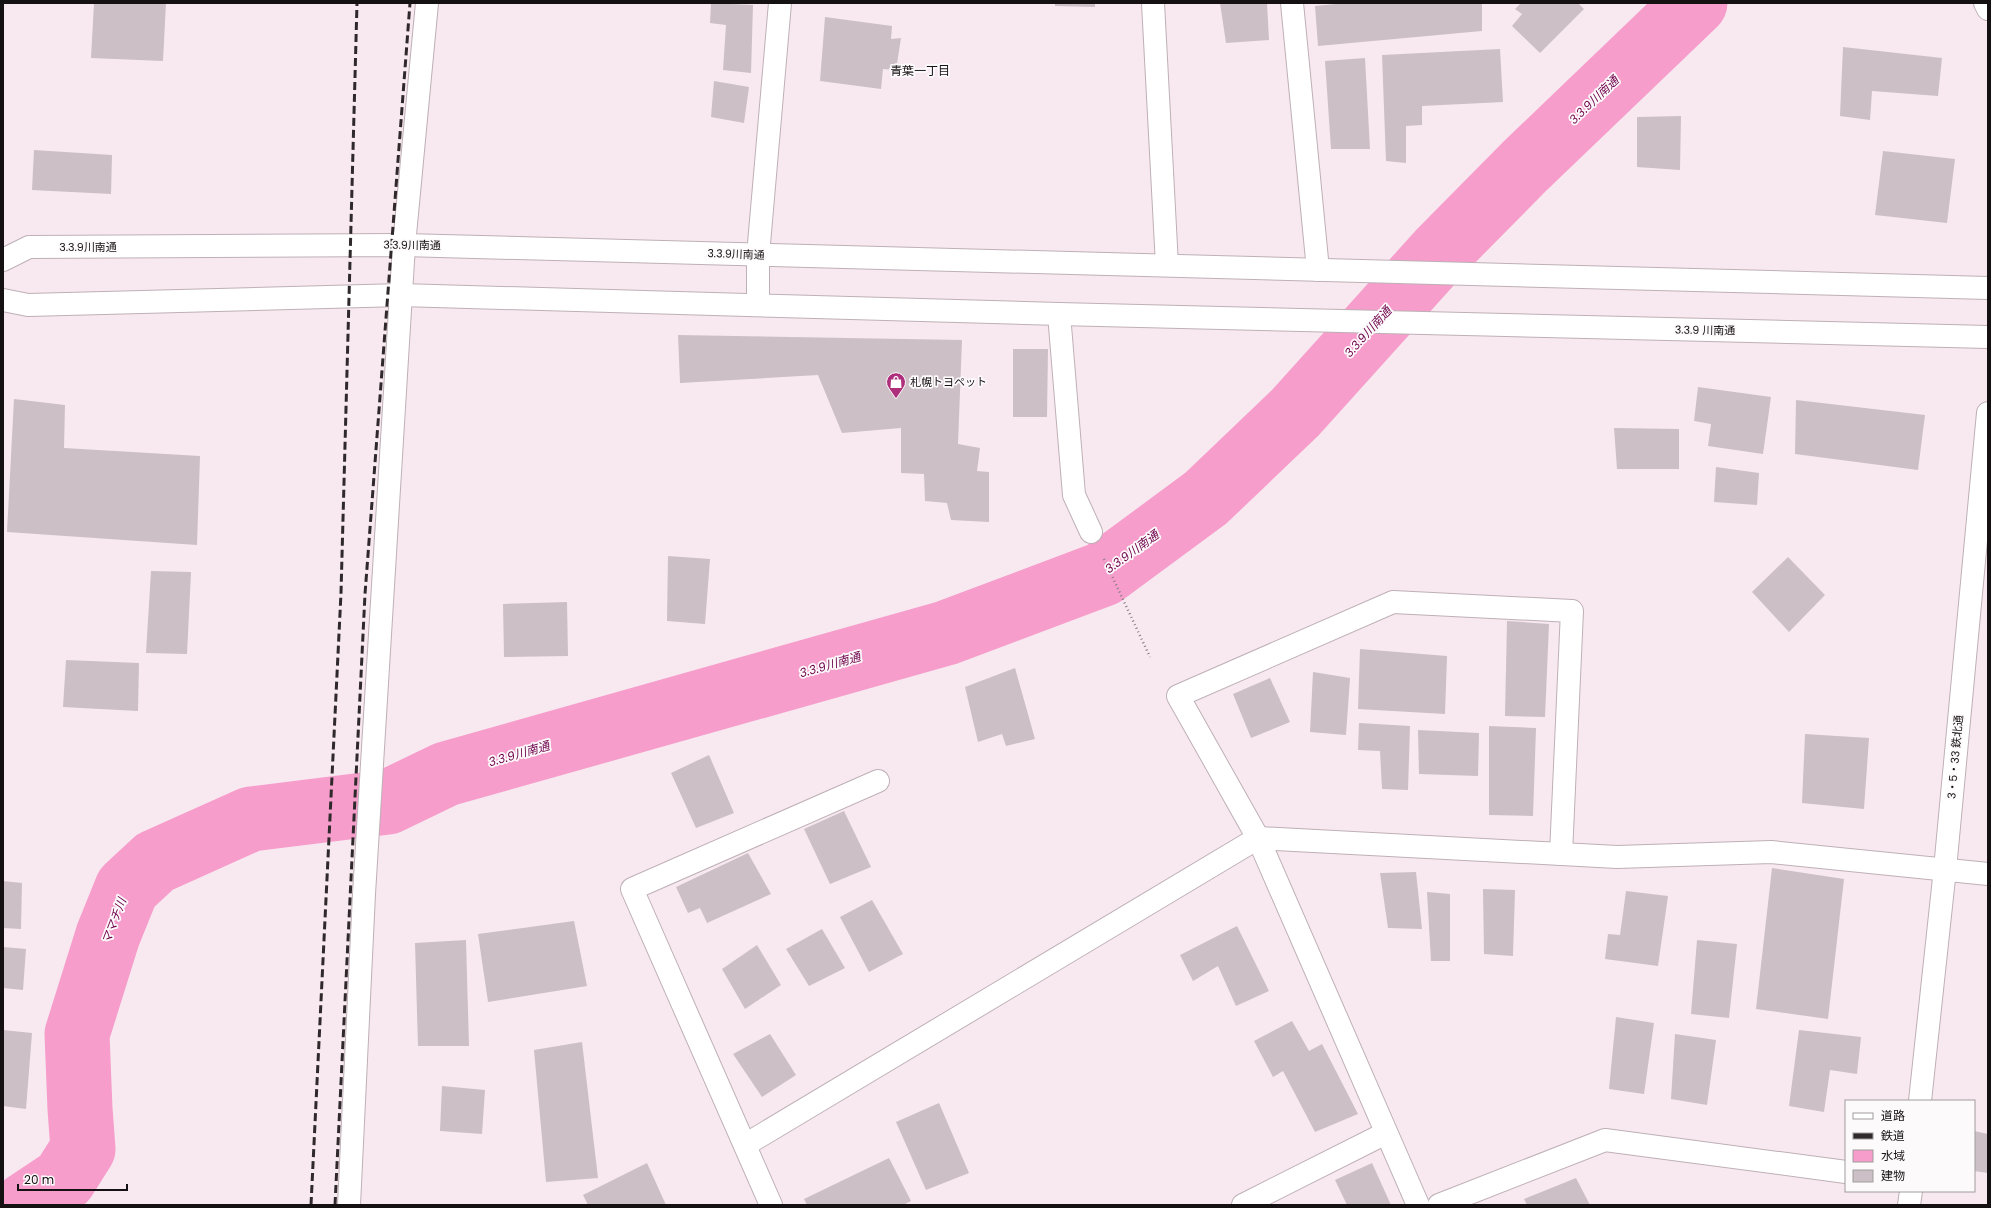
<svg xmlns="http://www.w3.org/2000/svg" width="1991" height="1208" font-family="Poppins,'Noto Sans JP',sans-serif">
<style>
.water{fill:#f69dcb;stroke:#b27394}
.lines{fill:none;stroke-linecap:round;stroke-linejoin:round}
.river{stroke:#f69dcb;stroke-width:65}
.building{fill:#cdbfc6}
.minor-casing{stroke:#beb0b6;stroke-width:24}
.tertiary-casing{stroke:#beb0b6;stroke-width:24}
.path{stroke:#877d81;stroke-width:2.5;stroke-dasharray:1 3;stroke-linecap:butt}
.minor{stroke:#fff;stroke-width:22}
.tertiary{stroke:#fff;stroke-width:22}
.rail{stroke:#2f292b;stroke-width:3;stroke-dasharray:8 4;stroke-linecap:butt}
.labels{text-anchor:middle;stroke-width:3.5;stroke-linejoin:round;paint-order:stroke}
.street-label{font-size:11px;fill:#151012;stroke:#fdfafc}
.poi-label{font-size:11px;fill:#151012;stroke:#fdfafc;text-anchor:start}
.neighbourhood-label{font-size:12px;fill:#151012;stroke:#fdfafc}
.water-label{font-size:12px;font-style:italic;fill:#6d0049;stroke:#fdfafc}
</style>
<rect width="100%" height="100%" fill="#f8e9f0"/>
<!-- water -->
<path class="water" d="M1663 3H1728L1541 178 1508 162 1624 35Z"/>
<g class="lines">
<!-- river -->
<path class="river" d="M25 1205 64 1179 83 1149 80 1109 77 1034 108 935 127 888 155 862 251 819 388 802 446 774 946 633 1103 574 1206 498 1295 413 1441 251 1525 166 1695 3"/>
</g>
<!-- building -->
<g class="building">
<path d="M94 3H166L163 61 91 58Z"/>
<path d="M711 3 753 5 751 73 723 70 726 25 710 23Z"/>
<path d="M1055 3H1095V7L1055 6Z"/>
<path d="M1220 3H1267L1269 40 1226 43Z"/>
<path d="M1346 3H1482V31L1318 46 1315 6Z"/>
<path d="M1521 3H1578L1584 9 1540 53 1512 26 1522 14 1515 9Z"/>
<path d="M825 17 892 26 891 39 901 38 896 70 883 69 881 89 820 81Z"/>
<path d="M1843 47 1942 58 1938 96 1872 91 1870 120 1840 116Z"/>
<path d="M1500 49 1503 102 1422 106V125L1406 126V163L1386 161 1382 55Z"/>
<path d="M1365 58 1370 149H1331L1325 61Z"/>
<path d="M714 81 749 87 744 123 711 117Z"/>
<path d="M1681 116 1680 170 1637 167V117Z"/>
<path d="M34 150 112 155 111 194 32 190Z"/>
<path d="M1883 151 1955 159 1947 223 1875 215Z"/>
<path d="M678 335 962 340 958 444 980 448 977 471 989 472V522L951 520 947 503 925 501 924 474 901 473V428L842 433 818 375 680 383Z"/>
<path d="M1013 349H1048L1047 417H1013Z"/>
<path d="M1698 387 1771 397 1763 454 1708 446 1711 424 1694 421Z"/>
<path d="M14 399 65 405 64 448 200 456 197 545 7 532Z"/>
<path d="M1796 400 1925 415 1918 470 1795 454Z"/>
<path d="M1614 428 1679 429V469H1617Z"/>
<path d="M1716 467 1759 473 1757 505 1714 502Z"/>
<path d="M668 556 710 559 705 624 667 621Z"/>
<path d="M1788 557 1825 595 1789 632 1752 592Z"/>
<path d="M151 571 191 572 187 654 146 653Z"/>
<path d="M567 602 568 656 504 657 503 604Z"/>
<path d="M1507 621 1549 624 1545 717 1505 716Z"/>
<path d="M1360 649 1447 656 1445 714 1358 709Z"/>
<path d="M66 660 139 663 138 711 63 707Z"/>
<path d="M1015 668 1035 739 1006 746 1002 734 978 742 965 687Z"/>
<path d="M1313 672 1350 678 1346 735 1310 732Z"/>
<path d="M1270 678 1290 722 1251 738 1233 694Z"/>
<path d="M1359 723 1410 726 1408 790 1382 789 1380 751 1358 750Z"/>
<path d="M1489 726 1536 728 1533 816 1489 815Z"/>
<path d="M1418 730 1479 733 1478 776 1419 774Z"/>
<path d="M1805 734 1869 738 1864 809 1802 803Z"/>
<path d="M709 755 734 813 696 828 671 773Z"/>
<path d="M844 811 871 867 830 884 804 829Z"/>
<path d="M748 853 771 894 707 923 700 908 688 913 676 887Z"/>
<path d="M1772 868 1844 879 1828 1019 1756 1009Z"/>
<path d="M1416 872 1422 929 1388 928 1380 873Z"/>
<path d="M3 881 22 883 21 929 3 928Z"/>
<path d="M1483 889 1515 890 1513 956 1484 954Z"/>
<path d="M1626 891 1668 896 1658 966 1605 959 1608 934 1620 935Z"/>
<path d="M1427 892 1450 894V961H1431Z"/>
<path d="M872 900 903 954 869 972 840 917Z"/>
<path d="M574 921 587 986 488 1002 478 934Z"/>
<path d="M1237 926 1269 991 1236 1006 1218 966 1193 981 1180 955Z"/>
<path d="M822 929 845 968 809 986 786 949Z"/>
<path d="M466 940 469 1046H418L415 943Z"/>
<path d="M1697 940 1737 944 1729 1018 1691 1014Z"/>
<path d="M757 945 781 985 745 1009 722 969Z"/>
<path d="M3 947 26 949 23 990 3 988Z"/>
<path d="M1616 1017 1654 1023 1644 1094 1609 1089Z"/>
<path d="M1292 1021 1309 1051 1322 1044 1358 1114 1315 1132 1283 1071 1273 1077 1254 1041Z"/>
<path d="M3 1030 32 1033 26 1109 3 1106Z"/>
<path d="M1799 1030 1861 1037 1857 1074 1830 1070 1824 1112 1789 1106Z"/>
<path d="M770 1034 796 1075 762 1097 733 1054Z"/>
<path d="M1675 1034 1716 1040 1707 1105 1671 1099Z"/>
<path d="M582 1042 598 1178 546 1182 534 1050Z"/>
<path d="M442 1086 485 1090 482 1134 440 1131Z"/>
<path d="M939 1103 969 1173 926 1190 896 1122Z"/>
<path d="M1974 1131 1988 1134V1173L1974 1171Z"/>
<path d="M889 1158 911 1201 903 1205H807L804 1199Z"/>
<path d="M647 1163 666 1205H588L583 1195Z"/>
<path d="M1372 1163 1391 1205H1347L1335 1180Z"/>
<path d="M1576 1178 1590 1205H1527L1524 1199Z"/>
</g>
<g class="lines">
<defs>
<g id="minor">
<path d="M1153 3 1167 265"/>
<path d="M1292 3 1318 270"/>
<path d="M758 305V255L780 3"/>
<path d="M1059 314 1074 495 1091 532"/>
<path d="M745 1145 1258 838 1617 857 1771 852 1988 874"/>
<path d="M349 1205 364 894 404 245 427 3"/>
<path d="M771 1205 632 889 878 781"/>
<path d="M1243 1205 1386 1133"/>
<path d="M1418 1205 1258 838 1178 696 1393 602 1572 611 1561 854"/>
<path d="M1439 1205 1605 1140 1846 1172"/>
</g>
<g id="tertiary">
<path d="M1985 3 1988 9"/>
<path d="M3 260 29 247 404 245 1988 288"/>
<path d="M3 300 28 305 401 295 1059 314 1988 337"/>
<path d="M1920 1101 1945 869 1988 413"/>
<path d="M1909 1205 1911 1191"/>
</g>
</defs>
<!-- minor casing -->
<use href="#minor" class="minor-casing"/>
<!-- tertiary casing -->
<use href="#tertiary" class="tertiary-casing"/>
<!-- path -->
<path class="path" d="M1104 559 1150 657"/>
<!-- minor -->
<use href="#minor" class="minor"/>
<!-- tertiary -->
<use href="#tertiary" class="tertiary"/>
<!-- rail -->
<g class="rail">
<path d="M311 1205 341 593 357 3"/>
<path d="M335 1205 365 594 410 3"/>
</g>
</g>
<!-- icons -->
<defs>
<symbol id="shop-pin" viewBox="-11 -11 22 30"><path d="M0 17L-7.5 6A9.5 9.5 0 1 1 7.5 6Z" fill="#ae2f7c" stroke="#fdfafc"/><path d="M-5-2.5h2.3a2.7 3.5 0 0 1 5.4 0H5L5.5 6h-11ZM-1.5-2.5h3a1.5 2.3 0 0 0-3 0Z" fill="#fff"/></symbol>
</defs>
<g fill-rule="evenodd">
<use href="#shop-pin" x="885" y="371" width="22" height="30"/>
</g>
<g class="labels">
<!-- street labels -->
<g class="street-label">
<text transform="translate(412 245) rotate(1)" y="4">3.3.9川南通</text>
<text x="88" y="251">3.3.9川南通</text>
<text transform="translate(736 254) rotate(2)" y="4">3.3.9川南通</text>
<text transform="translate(1705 330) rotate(1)" y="4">3.3.9 川南通</text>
<text transform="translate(1955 757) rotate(-85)" y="4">3・5・33 鉄北通</text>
</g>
<!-- poi labels -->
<g class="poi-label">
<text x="910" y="386">札幌トヨペット</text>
</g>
<!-- neighbourhood labels -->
<g class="neighbourhood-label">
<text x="920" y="75">青葉一丁目</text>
</g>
<!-- water labels -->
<g class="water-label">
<text transform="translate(1594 100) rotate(-44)" y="4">3.3.9川南通</text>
<text transform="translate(1368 332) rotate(-48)" y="4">3.3.9川南通</text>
<text transform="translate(1132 552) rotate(-36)" y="4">3.3.9川南通</text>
<text transform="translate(830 665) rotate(-16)" y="4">3.3.9川南通</text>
<text transform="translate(519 754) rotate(-16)" y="4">3.3.9川南通</text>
<text transform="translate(114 921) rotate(-69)" y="4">ママチ川</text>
</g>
</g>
<!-- border -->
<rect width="1991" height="1208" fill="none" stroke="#151012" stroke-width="8"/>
<!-- legend -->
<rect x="1845" y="1100" width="130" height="92" fill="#fdfafc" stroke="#a09c9e"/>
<rect x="1853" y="1113" width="20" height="6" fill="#ffffff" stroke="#a09c9e"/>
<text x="1881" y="1120" font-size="12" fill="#151012">道路</text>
<rect x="1853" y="1133" width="20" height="6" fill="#2f292b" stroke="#a09c9e"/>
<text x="1881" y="1140" font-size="12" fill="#151012">鉄道</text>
<rect x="1853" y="1150" width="20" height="12" fill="#f69dcb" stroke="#a09c9e"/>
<text x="1881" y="1160" font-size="12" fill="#151012">水域</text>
<rect x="1853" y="1170" width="20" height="12" fill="#cdbfc6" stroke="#a09c9e"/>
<text x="1881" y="1180" font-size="12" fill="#151012">建物</text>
<!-- scale -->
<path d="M18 1184v6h109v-6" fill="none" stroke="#151012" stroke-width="2"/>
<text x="24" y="1184" font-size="12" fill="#151012" stroke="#fdfafc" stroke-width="3" paint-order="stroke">20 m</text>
</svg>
